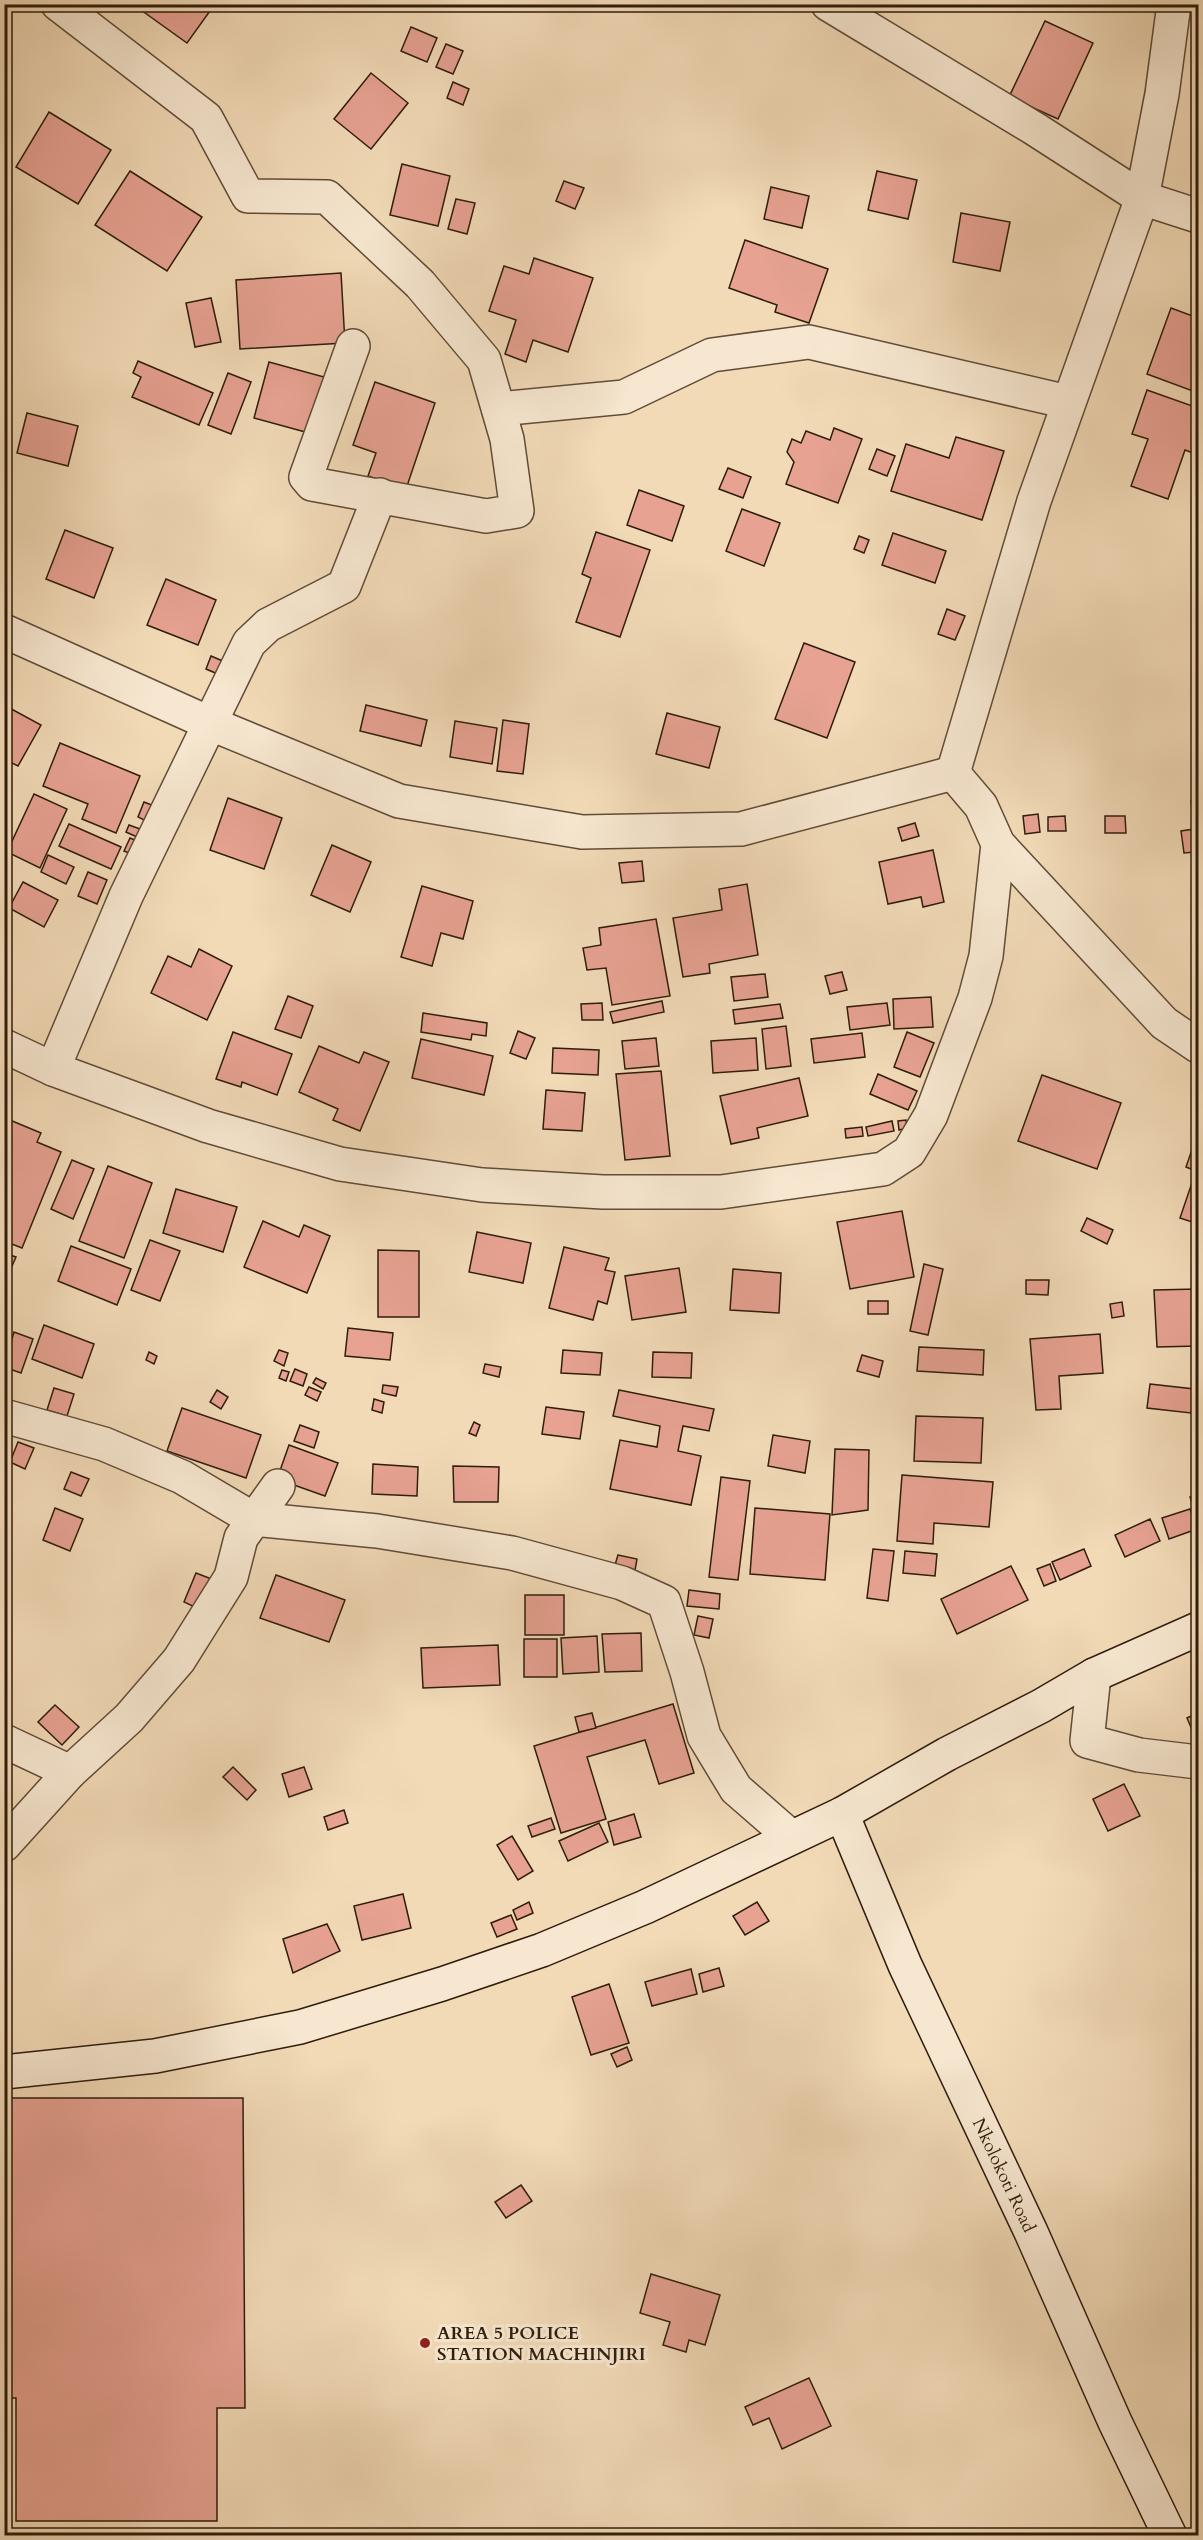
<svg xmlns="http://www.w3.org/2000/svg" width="1203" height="2540" font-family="Cardo,serif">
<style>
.building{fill:#e7a292;stroke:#2f1d0c;stroke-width:1.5}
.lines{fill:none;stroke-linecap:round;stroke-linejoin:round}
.street-casing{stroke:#604c37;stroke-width:36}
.secondary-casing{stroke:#2f1d0c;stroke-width:36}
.street{stroke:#f7e7d0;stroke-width:33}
.secondary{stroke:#f7e7d0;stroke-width:33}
.poi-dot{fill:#8f2418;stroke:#f7e7d0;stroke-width:2}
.labels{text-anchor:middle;stroke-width:6;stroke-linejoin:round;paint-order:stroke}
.street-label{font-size:18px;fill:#2f1d0c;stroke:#f7e7d0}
.poi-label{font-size:18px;font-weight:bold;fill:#2f1d0c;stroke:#f7e7d0;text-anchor:start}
</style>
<rect width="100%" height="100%" fill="#f2dab7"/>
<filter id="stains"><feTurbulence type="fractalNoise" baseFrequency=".00333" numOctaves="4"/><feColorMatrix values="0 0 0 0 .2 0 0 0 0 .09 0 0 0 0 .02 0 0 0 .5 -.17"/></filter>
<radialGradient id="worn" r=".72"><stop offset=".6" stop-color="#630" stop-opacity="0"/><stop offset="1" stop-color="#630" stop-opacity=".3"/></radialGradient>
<!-- building -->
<g class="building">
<path d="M144 4H215L187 43 141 10Z"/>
<path d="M1045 21 1093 43 1058 119 1009 97Z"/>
<path d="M411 27 437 38 427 62 401 51Z"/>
<path d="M446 44 463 51 453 74 436 67Z"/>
<path d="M371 73 408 103 371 149 334 119Z"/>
<path d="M453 82 469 89 463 105 447 98Z"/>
<path d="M49 112 111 150 78 204 16 167Z"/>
<path d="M402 164 450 176 438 226 390 215Z"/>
<path d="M130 171 202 217 167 271 95 225Z"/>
<path d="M877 171 917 180 908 219 868 210Z"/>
<path d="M564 181 584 188 575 209 556 201Z"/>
<path d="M771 187 809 196 802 228 764 219Z"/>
<path d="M456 199 475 203 467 234 448 229Z"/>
<path d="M961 213 1010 222 1000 271 953 262Z"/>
<path d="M745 240 828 269 809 323 775 312 777 305 729 288Z"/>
<path d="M534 258 593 278 568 352 533 340 526 362 505 354 516 320 489 311 504 266 529 274Z"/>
<path d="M341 273 345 343 240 349 236 280Z"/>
<path d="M211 298 221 342 195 347 186 303Z"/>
<path d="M1171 308 1198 318V393L1147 374Z"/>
<path d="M138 361 213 393 199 425 132 397 141 377 133 373Z"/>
<path d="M269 362 335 380 320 436 254 418Z"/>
<path d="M228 373 251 382 231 434 208 425Z"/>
<path d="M375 382 435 403 406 489 368 476 376 453 353 445Z"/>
<path d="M1147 390 1198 408V438L1193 453 1185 450 1168 499 1131 486 1148 439 1132 434Z"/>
<path d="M27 413 78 426 68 466 17 453Z"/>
<path d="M834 428 862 439 838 503 786 484 794 462 787 452 792 439 801 443 806 431 830 440Z"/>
<path d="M956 437 1004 451 982 520 891 491 906 444 949 458Z"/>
<path d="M877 449 895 456 887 476 869 469Z"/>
<path d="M728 468 751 477 743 498 719 489Z"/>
<path d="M639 490 684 506 672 541 627 525Z"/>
<path d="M742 509 780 523 764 566 726 551Z"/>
<path d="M65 530 113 548 94 598 46 579Z"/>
<path d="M596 532 650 550 620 637 576 622 591 578 582 574Z"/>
<path d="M893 533 946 551 935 583 882 565Z"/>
<path d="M859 536 869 540 864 553 854 549Z"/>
<path d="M166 579 216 600 198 645 147 625Z"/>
<path d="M947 609 965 616 955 640 938 634Z"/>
<path d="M804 643 855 662 827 738 775 719Z"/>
<path d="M211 656 225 662 220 675 206 669Z"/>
<path d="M4 705 41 725 18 766 4 759Z"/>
<path d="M366 705 427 720 421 746 360 731Z"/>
<path d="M667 713 720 727 709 768 656 754Z"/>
<path d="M503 720 529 724 523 774 497 771Z"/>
<path d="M455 721 497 728 492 764 450 757Z"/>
<path d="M60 743 140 776 116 833 82 819 88 804 43 786Z"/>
<path d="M34 794 67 809 40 868 7 852Z"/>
<path d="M228 798 282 818 264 869 210 850Z"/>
<path d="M1198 800V874L1195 852 1184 853 1181 831 1194 829 1191 801Z"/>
<path d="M144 802 154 806 148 822 138 817Z"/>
<path d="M1038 814 1040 832 1025 834 1023 816Z"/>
<path d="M1065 816 1066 831H1048V817Z"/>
<path d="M1105 816H1125L1126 833H1105Z"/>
<path d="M915 823 919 836 902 841 898 828Z"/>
<path d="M69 824 121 847 111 869 59 846Z"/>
<path d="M129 825 140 829 137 837 126 832Z"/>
<path d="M130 838 142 843 137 856 124 851Z"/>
<path d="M332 845 371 862 350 912 311 895Z"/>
<path d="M933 850 944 902 923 907 921 897 888 904 879 862Z"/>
<path d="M48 855 74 867 66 884 41 872Z"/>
<path d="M642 861 644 881 622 883 619 863Z"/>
<path d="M88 872 107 880 97 904 78 896Z"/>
<path d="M23 882 58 900 44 927 9 908Z"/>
<path d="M747 884 758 955 709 964 710 973 683 977 673 918 722 910 719 889Z"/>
<path d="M422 886 473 901 463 939 441 933 432 966 401 957Z"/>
<path d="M656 919 670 996 612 1005 606 968 587 970 583 948 601 945 599 928Z"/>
<path d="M199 949 232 966 207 1020 151 993 168 956 191 967Z"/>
<path d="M842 972 847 990 830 994 825 976Z"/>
<path d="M765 974 768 997 734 1001 731 977Z"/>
<path d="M288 996 313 1006 301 1038 275 1029Z"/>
<path d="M931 997 933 1027 894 1029 893 999Z"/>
<path d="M662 1001 664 1012 613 1023 610 1012Z"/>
<path d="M602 1003 603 1020H582L581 1004Z"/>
<path d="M887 1003 890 1025 850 1030 847 1007Z"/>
<path d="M780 1004 783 1018 735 1024 733 1010Z"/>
<path d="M423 1013 487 1023 486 1036 472 1034 471 1040 421 1032Z"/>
<path d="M786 1026 791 1066 766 1069 762 1029Z"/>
<path d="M518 1031 535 1038 526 1059 510 1053Z"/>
<path d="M233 1032 292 1054 277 1095 242 1082 241 1087 216 1079Z"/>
<path d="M907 1032 934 1043 920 1077 894 1067Z"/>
<path d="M862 1033 865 1057 814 1063 811 1039Z"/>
<path d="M656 1038 659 1066 625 1069 622 1041Z"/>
<path d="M756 1038 758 1070 713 1073 711 1041Z"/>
<path d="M421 1039 493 1056 484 1095 412 1078Z"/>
<path d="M319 1046 359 1063 364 1052 389 1062 360 1131 333 1120 338 1109 299 1092Z"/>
<path d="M553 1048 599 1050 598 1075 552 1073Z"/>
<path d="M661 1071 670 1156 625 1160 616 1074Z"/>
<path d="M878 1074 917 1091 908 1110 870 1094Z"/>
<path d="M1042 1075 1121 1103 1097 1169 1018 1141Z"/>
<path d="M799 1078 808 1116 757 1128 759 1138 731 1144 720 1096Z"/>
<path d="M546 1090 585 1093 582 1131 543 1129Z"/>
<path d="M5 1118 41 1133 37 1142 61 1152 22 1248 4 1241Z"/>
<path d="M906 1120 907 1128 899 1130 898 1121Z"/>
<path d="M892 1121 894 1131 868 1136 866 1127Z"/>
<path d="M862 1127 863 1136 846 1138 845 1129Z"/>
<path d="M1198 1132V1224L1180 1218 1196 1171 1186 1167Z"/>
<path d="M72 1160 94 1169 73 1219 51 1209Z"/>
<path d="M108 1166 152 1183 124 1258 79 1241Z"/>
<path d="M176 1189 237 1207 223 1252 163 1233Z"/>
<path d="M902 1211 914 1277 850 1289 837 1222Z"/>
<path d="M1087 1218 1113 1230 1107 1244 1081 1231Z"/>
<path d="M263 1221 299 1237 304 1225 330 1236 307 1293 244 1267Z"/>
<path d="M477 1232 531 1243 523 1283 469 1272Z"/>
<path d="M150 1240 180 1251 160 1301 131 1290Z"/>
<path d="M71 1246 131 1269 117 1305 58 1281Z"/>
<path d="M564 1247 609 1258 605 1270 615 1272 607 1304 598 1301 593 1320 549 1308Z"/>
<path d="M378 1250 419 1251V1317H378Z"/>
<path d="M4 1253 16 1257 9 1273 4 1271Z"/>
<path d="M924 1264 943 1269 928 1335 910 1331Z"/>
<path d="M679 1268 686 1312 632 1320 625 1276Z"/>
<path d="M733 1269 781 1273 779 1313 730 1310Z"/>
<path d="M1026 1280H1049L1048 1295 1026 1294Z"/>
<path d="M1198 1289V1346L1157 1347 1154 1290Z"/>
<rect x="868" y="1301" width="20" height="13"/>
<path d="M1122 1302 1124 1316 1112 1318 1110 1304Z"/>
<path d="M44 1325 94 1344 82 1378 32 1359Z"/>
<path d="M348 1328 393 1333 390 1360 345 1356Z"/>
<path d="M14 1332 33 1339 21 1373 4 1367Z"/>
<path d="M1100 1334 1103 1373 1059 1376 1061 1409 1036 1410 1030 1339Z"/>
<path d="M919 1347 984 1350 983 1375 917 1371Z"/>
<path d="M279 1350 288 1353 284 1366 274 1361Z"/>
<path d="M563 1350 602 1353 600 1375 561 1373Z"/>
<path d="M149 1352 157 1356 154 1364 146 1360Z"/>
<path d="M653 1352 692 1353 691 1378 652 1377Z"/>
<path d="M862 1355 883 1361 879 1377 857 1371Z"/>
<path d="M485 1364 501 1367 499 1377 483 1373Z"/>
<path d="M295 1369 307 1374 303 1386 290 1381Z"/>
<path d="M282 1370 289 1372 286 1381 279 1378Z"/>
<path d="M316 1378 326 1383 323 1389 313 1383Z"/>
<path d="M1150 1384 1194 1389 1191 1413 1147 1408Z"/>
<path d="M383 1385 398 1387 396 1396 382 1393Z"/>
<path d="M309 1387 321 1392 317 1401 305 1395Z"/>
<path d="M54 1388 74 1394 67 1416 47 1410Z"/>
<path d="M217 1390 228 1397 221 1409 210 1402Z"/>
<path d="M619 1390 714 1409 709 1431 683 1426 678 1451 701 1456 691 1505 610 1489 620 1440 657 1447 660 1426 613 1416Z"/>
<path d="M374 1399 384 1402 382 1413 372 1410Z"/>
<path d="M546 1407 584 1412 580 1439 542 1434Z"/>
<path d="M182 1408 261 1435 246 1478 167 1451Z"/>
<path d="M916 1416 983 1418 981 1463 914 1461Z"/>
<path d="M474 1422 480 1425 476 1436 469 1433Z"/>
<path d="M300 1425 319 1432 314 1448 294 1441Z"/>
<path d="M773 1435 810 1441 805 1473 768 1466Z"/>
<path d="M18 1442 34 1448 25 1469 10 1462Z"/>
<path d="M289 1445 338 1463 325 1496 277 1479Z"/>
<path d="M835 1449 869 1450 868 1510 832 1515Z"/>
<path d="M373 1464 418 1467 417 1496 372 1494Z"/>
<path d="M453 1466 499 1467 498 1502H454Z"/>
<path d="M71 1472 89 1479 81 1496 64 1489Z"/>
<path d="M902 1475 993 1482 989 1527 934 1523 933 1544 897 1541Z"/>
<path d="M721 1477 750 1481 738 1580 709 1577Z"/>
<path d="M1198 1494V1521L1190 1497Z"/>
<path d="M55 1508 83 1519 70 1551 43 1540Z"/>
<path d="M755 1508 830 1514 825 1580 750 1574Z"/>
<path d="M1190 1509 1197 1529 1169 1539 1162 1518Z"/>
<path d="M1150 1519 1160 1541 1125 1557 1115 1535Z"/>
<path d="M873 1549 894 1551 888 1601 867 1598Z"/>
<path d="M1084 1549 1091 1566 1060 1580 1052 1562Z"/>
<path d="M905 1551 937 1554 935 1576 903 1573Z"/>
<path d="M618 1555 637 1559 635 1570 615 1565Z"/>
<path d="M1050 1564 1056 1581 1044 1586 1037 1569Z"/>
<path d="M1011 1566 1028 1600 957 1634 941 1599Z"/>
<path d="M196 1573 214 1580 201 1610 184 1602Z"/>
<path d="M276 1575 345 1600 329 1642 260 1618Z"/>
<path d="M689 1590 720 1594 719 1609 687 1606Z"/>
<rect x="525" y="1595" width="39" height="40"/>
<path d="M698 1616 713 1619 709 1638 694 1635Z"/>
<path d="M641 1633 642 1671 605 1672 602 1634Z"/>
<path d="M597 1636 599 1672 563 1674 561 1638Z"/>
<rect x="524" y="1639" width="33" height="38"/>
<path d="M498 1645 500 1685 423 1688 421 1648Z"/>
<path d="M673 1704 694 1773 659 1784 645 1740 587 1757 606 1819 561 1833 534 1746Z"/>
<path d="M55 1705 79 1727 62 1745 38 1722Z"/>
<path d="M592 1713 596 1728 579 1732 575 1717Z"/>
<path d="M1198 1713V1730L1193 1732 1187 1718Z"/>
<path d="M233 1767 256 1790 247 1800 223 1777Z"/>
<path d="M304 1767 312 1789 289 1797 282 1774Z"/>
<path d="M1124 1784 1140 1816 1108 1831 1093 1799Z"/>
<path d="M344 1810 348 1823 328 1830 324 1817Z"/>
<path d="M634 1814 641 1837 614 1845 608 1822Z"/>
<path d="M551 1818 555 1829 532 1837 528 1826Z"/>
<path d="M599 1823 608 1842 568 1861 559 1841Z"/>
<path d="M512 1836 533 1871 518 1880 497 1845Z"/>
<path d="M403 1894 411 1928 362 1940 354 1906Z"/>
<path d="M529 1902 533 1913 517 1920 513 1910Z"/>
<path d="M757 1902 769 1921 745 1935 733 1916Z"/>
<path d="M511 1915 517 1929 497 1937 491 1923Z"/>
<path d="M327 1924 340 1951 293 1973 283 1939Z"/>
<path d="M719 1968 724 1986 703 1992 699 1974Z"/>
<path d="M691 1969 697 1994 652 2006 645 1982Z"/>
<path d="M609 1984 629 2043 591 2055 572 1997Z"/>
<path d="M627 2047 632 2060 617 2067 611 2054Z"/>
<path d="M4 2098H243L245 2408H217V2521H16V2398H7Z"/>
<path d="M521 2185 532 2201 506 2218 495 2202Z"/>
<path d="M651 2274 720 2295 705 2345 689 2340 686 2352 663 2345 670 2322 640 2313Z"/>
<path d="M809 2378 831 2426 782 2449 769 2418 753 2425 745 2407Z"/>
</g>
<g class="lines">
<defs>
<g id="street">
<path d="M58 4 206 118 248 196 327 197 420 284 484 360 507 439 517 511 486 516 312 484 306 477 353 346"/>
<path d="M828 4 1035 129 1142 198 1198 216"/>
<path d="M499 409 624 397 712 355 809 342 1068 402"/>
<path d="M4 631 209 723 399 801 582 832 741 829 953 773"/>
<path d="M953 773 1034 501 1142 198 1162 94 1174 4"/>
<path d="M953 773 981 806 998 844 1164 1023 1198 1046"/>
<path d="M4 1046 53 1069 208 1126 340 1164 482 1185 603 1192H721L883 1169 909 1152 931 1115 975 998 986 956 998 844"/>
<path d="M53 1069 126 896 249 643 268 625 344 586 380 495"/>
<path d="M4 1416 104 1444 182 1477 253 1519 377 1531 512 1553 622 1583 664 1602 687 1672 704 1736 736 1789 791 1837"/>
<path d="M1094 1675 1087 1741 1139 1755 1198 1762"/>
<path d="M4 1741 70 1772 4 1845"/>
<path d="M70 1772 129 1718 179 1660 231 1577 241 1538 278 1486"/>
</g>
<g id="secondary">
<path id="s1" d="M842 1814 905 1965 1031 2232 1115 2422 1170 2536"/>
<path d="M4 2072 155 2056 300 2027 442 1984 542 1950 645 1907 842 1814 947 1754 1041 1706 1094 1675 1198 1629"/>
</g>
</defs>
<!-- street casing -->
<use href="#street" class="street-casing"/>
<!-- secondary casing -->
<use href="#secondary" class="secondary-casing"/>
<!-- street -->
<use href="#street" class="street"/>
<!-- secondary -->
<use href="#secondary" class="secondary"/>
</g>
<!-- markers -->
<circle class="poi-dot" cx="425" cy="2343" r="6"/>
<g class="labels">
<!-- street labels -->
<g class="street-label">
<text dy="6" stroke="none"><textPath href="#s1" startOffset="396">Nkolokoti Road</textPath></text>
</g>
<!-- poi labels -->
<g class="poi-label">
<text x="437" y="2339">AREA 5 POLICE<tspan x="437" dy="21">STATION MACHINJIRI</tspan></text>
</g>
</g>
<!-- margin -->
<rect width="1203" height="2540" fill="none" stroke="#f2dab7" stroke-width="24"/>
<rect x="6" y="6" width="1191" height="2528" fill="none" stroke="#2f1d0c" stroke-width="3"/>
<rect x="12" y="12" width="1179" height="2516" fill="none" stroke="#2f1d0c" stroke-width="1.5"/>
<rect width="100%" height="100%" filter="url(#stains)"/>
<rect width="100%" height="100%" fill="url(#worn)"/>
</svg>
